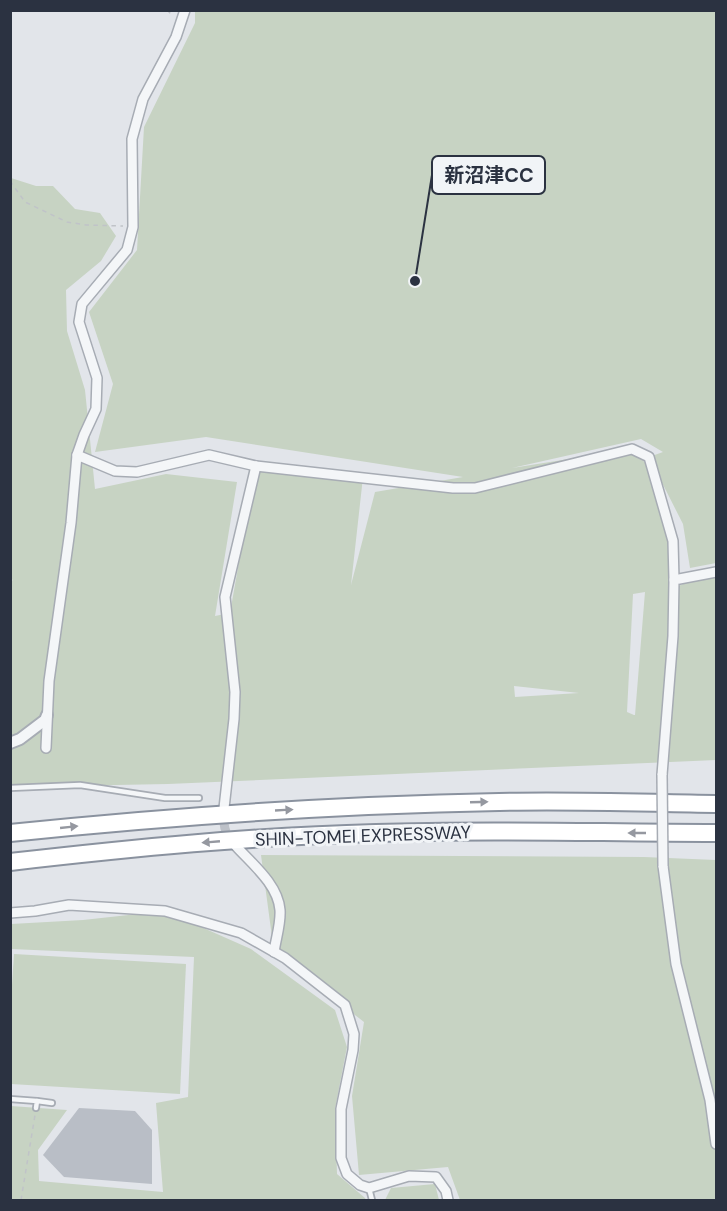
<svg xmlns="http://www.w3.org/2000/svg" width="727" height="1211" font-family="'DM Sans','Noto Sans JP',sans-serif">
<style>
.green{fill:#c7d3c3;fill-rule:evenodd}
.building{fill:#b9bec6}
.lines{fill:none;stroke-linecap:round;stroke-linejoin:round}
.minor-tunnel{stroke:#bdc1c8;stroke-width:9;stroke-dasharray:9 4.5;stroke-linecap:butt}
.service-casing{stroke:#a7acb4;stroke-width:8}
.minor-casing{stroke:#a7acb4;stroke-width:12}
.tertiary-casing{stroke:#a7acb4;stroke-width:14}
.motorway-casing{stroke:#8a929f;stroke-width:20}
.path{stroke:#c0c3c8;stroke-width:1.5;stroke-dasharray:4.5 4.5;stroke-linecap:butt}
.service{stroke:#f4f6f8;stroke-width:4.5}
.minor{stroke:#f4f6f8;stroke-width:9}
.tertiary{stroke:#f4f6f8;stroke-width:10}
.motorway{stroke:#fff;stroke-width:16}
.minor-bridge-casing{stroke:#a7acb4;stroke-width:12;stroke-linecap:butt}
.minor-bridge{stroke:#f4f6f8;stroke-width:9}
.oneway{fill:#9598a0}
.labels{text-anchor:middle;stroke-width:6;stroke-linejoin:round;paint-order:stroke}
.street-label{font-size:18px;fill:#2b3241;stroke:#f1f4f7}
.leader{fill:none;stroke:#2b3241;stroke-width:2}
.callout-dot{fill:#2b3241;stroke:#f1f4f7;stroke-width:2}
.callout{fill:#f1f4f7;stroke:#2b3241;stroke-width:2}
.callout-label{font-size:20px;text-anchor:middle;font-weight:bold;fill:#2b3241}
</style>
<rect width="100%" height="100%" fill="#e2e5ea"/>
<!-- green -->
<g class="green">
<path d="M195 11H716V563L690 568 683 524 649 457 663 452 641 439 512 468 632 449 653 471 673 541 671 589 688 582 716 577V760L168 784 11 787 10 585 13 579 11 581V178L36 186H53L75 209 100 213 116 236 101 261 66 290 67 331 85 390 95 489 166 474 237 482 215 616 230 613 256 466 363 477 351 585 375 492 463 477 206 437 95 452 113 384 89 312 137 250 144 127 195 23ZM645 592 635 715H634L627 712 633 594ZM514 686 579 693 515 697Z"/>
<path d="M261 855 644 857 716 860V1200H460L448 1167 359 1175 352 1096 364 1022 274 952Z"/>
<path d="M165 911 251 949 335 1010 347 1047 335 1109 337 1174 365 1198 366 1200H11V1106L67 1110 38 1150 39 1181 163 1192 156 1103 188 1097 194 957 11 949V924L83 920Z"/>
<path d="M14 954 186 964 180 1094 11 1084 10 1015Z"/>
<path d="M435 1184 439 1200H385L391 1188Z"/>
</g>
<!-- building -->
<path class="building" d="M79 1108 135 1111 152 1130V1184L64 1177 43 1155Z"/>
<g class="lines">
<!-- minor-tunnel -->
<path class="minor-tunnel" d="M224 810C223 823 224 832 232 842"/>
<defs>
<g id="service">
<path d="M10 788 80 785 165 798H199"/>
<path d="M10 1099 37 1101 36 1108"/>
<path d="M37 1101 52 1103"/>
<path d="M369 1188 372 1200"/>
</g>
<g id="minor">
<path d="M77 455 115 471 137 472 209 455 256 466 453 488H475L632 449 649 457 673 541 674 580"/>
<path d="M46 748 49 681 71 523 77 455 84 435 96 409 97 378 79 322 82 304 127 250 133 227 132 139 143 99 176 37 185 10"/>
<path d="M662 775 673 636 674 580 716 572"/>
<path d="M224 808 234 719 235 692 225 597 256 466"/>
<path d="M235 845C251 863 278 884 280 910 281 923 276 938 274 952"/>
<path d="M663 866 676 964 710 1100 716 1144"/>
<path d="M10 913 35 911 69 905 165 911 241 933 285 958 345 1005 354 1034 353 1050 341 1109V1158L347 1174 360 1185 369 1188 409 1176 436 1177 446 1191 448 1200"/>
</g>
<path id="tertiary" d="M10 743 20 739 45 720 47 715"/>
<g id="motorway">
<path d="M10 833C173 816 335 805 499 802 571 800 644 803 716 804"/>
<path d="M10 862C132 848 254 836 376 833 490 829 603 833 716 833"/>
</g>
</defs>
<!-- service casing -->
<use href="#service" class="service-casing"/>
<!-- minor casing -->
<use href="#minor" class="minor-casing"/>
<!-- tertiary casing -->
<use href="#tertiary" class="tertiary-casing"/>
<!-- motorway casing -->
<use href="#motorway" class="motorway-casing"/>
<!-- path -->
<g class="path">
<path d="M167 10 173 16"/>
<path d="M10 181 25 202 67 222 86 225 123 226"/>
<path d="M21 1200 35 1115"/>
</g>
<!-- service -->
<use href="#service" class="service"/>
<!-- minor -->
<use href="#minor" class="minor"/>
<!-- tertiary -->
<use href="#tertiary" class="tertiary"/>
<!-- motorway -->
<use href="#motorway" class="motorway"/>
<defs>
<path id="minor-bridge" d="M662 775 663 866"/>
</defs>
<!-- minor-bridge casing -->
<use href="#minor-bridge" class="minor-bridge-casing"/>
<!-- minor-bridge -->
<use href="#minor-bridge" class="minor-bridge"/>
</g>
<!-- one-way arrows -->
<defs><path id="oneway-solid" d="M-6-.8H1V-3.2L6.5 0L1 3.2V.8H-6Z" transform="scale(1.5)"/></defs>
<g class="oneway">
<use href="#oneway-solid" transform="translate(479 802) rotate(-2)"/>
<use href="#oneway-solid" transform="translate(284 810) rotate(-3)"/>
<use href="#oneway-solid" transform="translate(69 827) rotate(-6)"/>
<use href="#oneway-solid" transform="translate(637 833) rotate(-180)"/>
<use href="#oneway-solid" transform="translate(211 842) rotate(175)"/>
</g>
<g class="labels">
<!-- street labels -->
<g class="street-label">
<text transform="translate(363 836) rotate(-2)" y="6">SHIN-TOMEI EXPRESSWAY</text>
</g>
</g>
<!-- callouts -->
<path class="leader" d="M415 281L432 175"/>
<circle class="callout-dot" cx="415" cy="281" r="6"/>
<rect class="callout" x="432" y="156" width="113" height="38" rx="6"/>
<g class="callout-label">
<text x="489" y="182">新沼津CC</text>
</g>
<!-- border -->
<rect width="727" height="1211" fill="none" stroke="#2b3241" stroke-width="24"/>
</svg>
